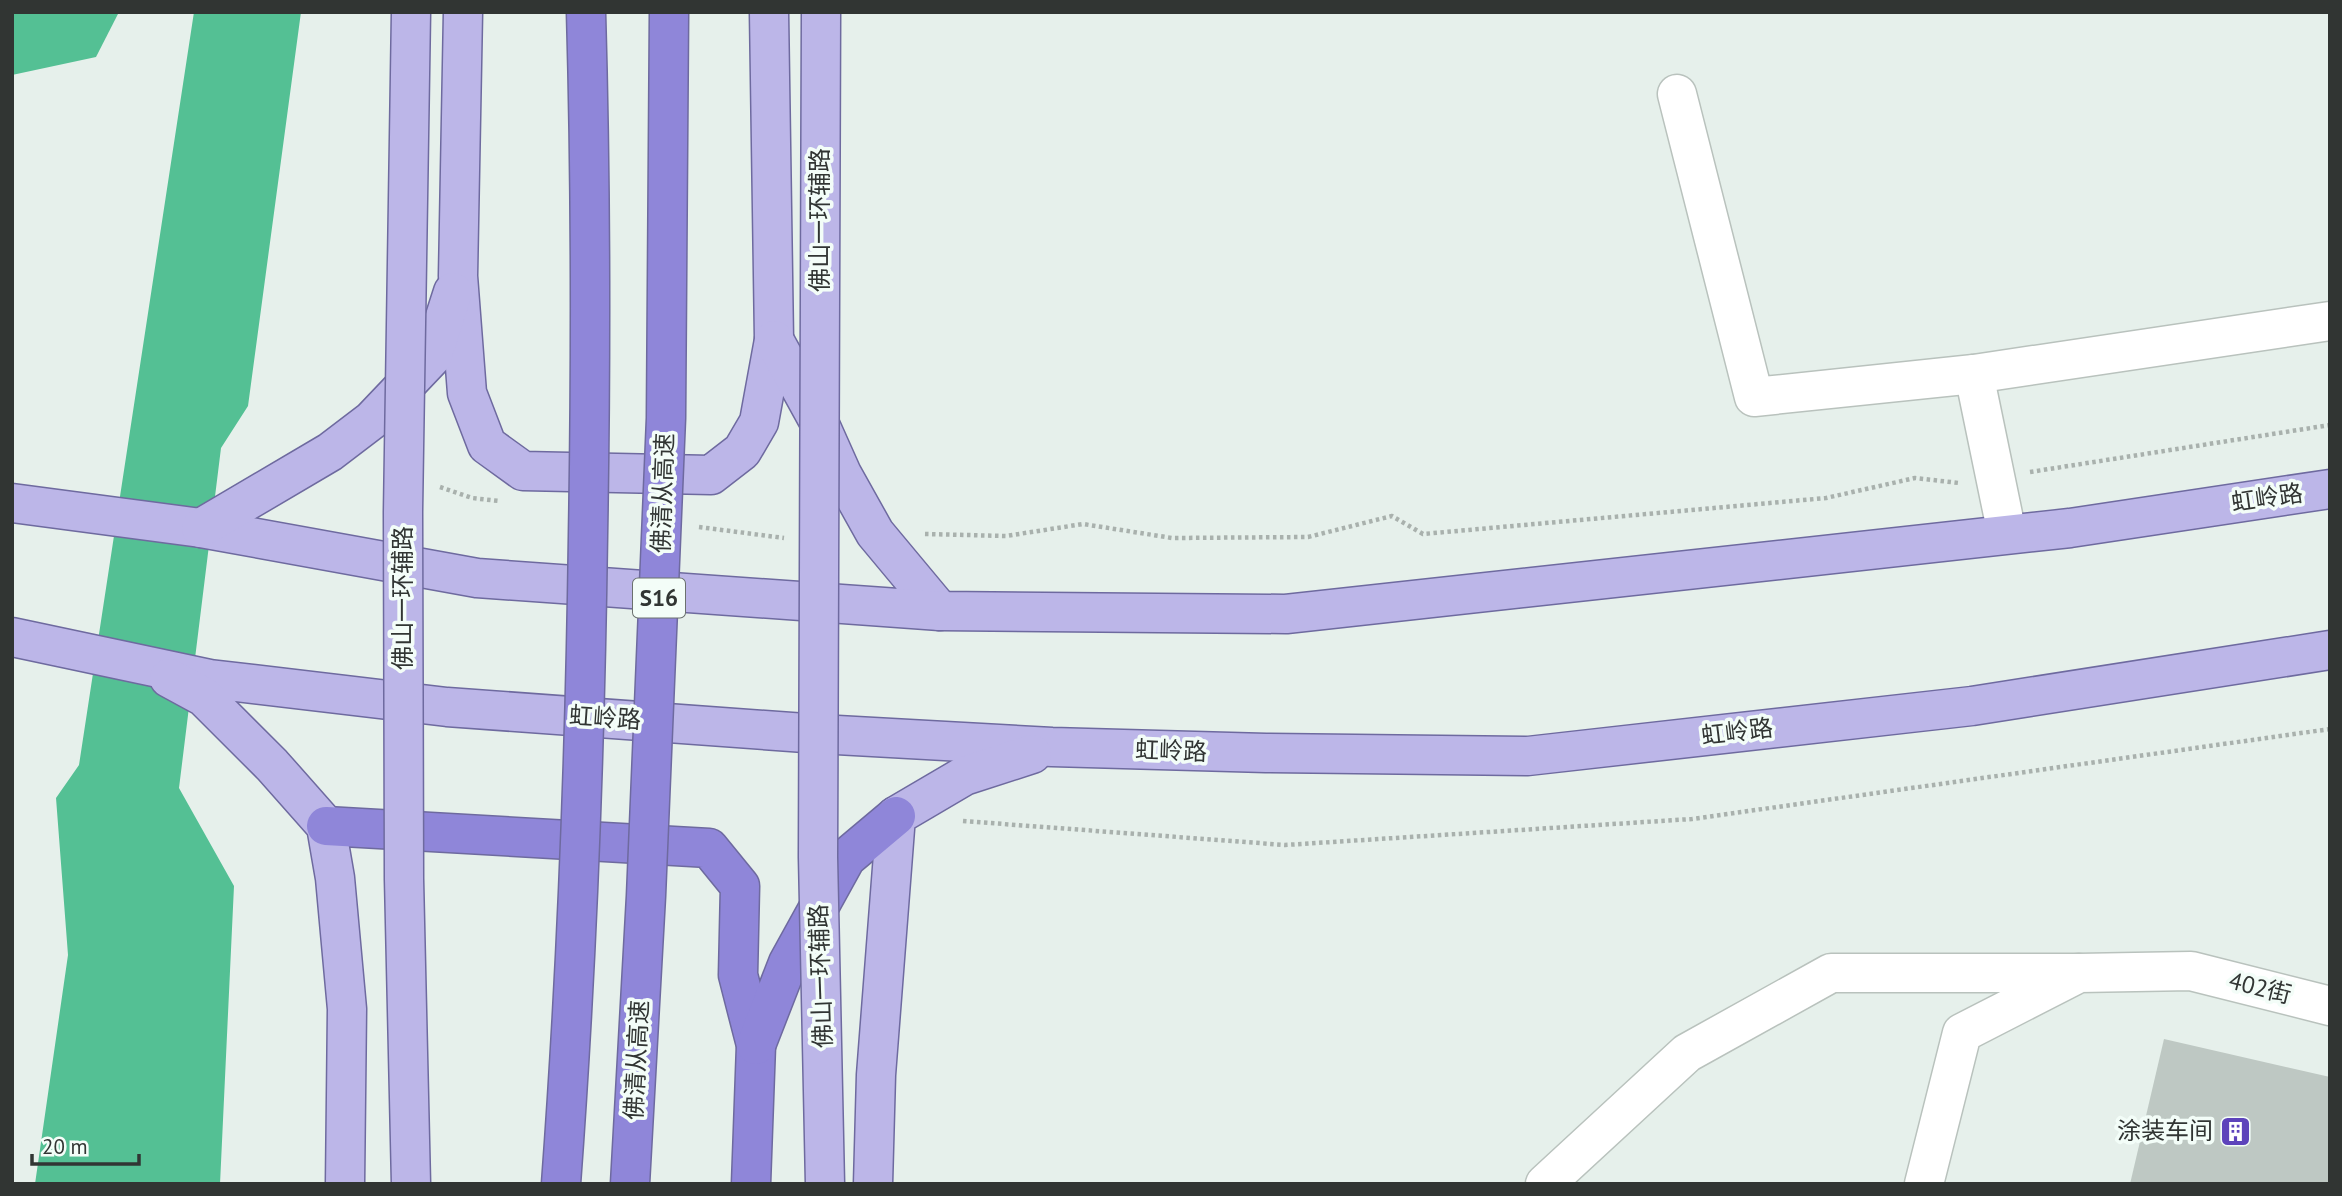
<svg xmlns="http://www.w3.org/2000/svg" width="2342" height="1196" font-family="'PT Sans','Noto Sans SC',sans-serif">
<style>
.water{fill:#54c094}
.building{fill:#bec8c3}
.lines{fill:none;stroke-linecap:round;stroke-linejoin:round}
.minor-casing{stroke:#b9c2bd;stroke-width:41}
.major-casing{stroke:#6e6a9f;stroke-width:41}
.highway-casing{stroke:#6e6a9f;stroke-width:41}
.path{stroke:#a9b1ad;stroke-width:4.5;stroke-dasharray:3.5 3.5;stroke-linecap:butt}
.minor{stroke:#fff;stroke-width:38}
.major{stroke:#bcb6e8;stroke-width:38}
.highway{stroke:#8f86d9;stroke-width:38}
.major-bridge-casing{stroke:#6e6a9f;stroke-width:41;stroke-linecap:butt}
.highway-bridge-casing{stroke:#6e6a9f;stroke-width:41;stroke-linecap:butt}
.major-bridge{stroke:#bcb6e8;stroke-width:38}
.highway-bridge{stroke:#8f86d9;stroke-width:38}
.labels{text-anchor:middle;stroke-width:7;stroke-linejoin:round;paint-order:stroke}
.shield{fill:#f3fdf8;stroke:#6b716e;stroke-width:2}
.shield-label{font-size:23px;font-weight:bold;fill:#313533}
.street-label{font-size:24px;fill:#313533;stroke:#f3fdf8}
.poi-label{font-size:24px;fill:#313533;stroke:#f3fdf8;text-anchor:end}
</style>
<rect width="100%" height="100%" fill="#e6f0eb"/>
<!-- water -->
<g class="water">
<path d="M12 12H119L96 57 12 75Z"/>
<path d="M194 12H301L248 406 221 448 179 788 234 886 220 1184H35L68 955 56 798 79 765Z"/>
</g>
<!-- building -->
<path class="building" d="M2164 1039 2330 1077V1184H2130Z"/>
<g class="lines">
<defs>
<g id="minor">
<path d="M1677 94 1754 397 1974 374 2330 321"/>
<path d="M1974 374 2007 534"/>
<path d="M1545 1184 1687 1053 1831 973H2079"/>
<path d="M1924 1184 1962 1033 2079 973 2191 971 2330 1006"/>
</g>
<g id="major">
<path d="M463 12 458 276 467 393 487 445 523 471 711 475 742 451 759 422 774 340 769 12"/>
<path d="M774 340 817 418 842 474 875 533 940 611"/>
<path d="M12 503 201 528 477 578 940 611 1286 614 2070 528 2330 489"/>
<path d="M201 528 330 452 372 420 432 357 453 292"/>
<path d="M12 637 210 679 447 707 819 734 1052 747 1266 753 1528 756 1972 706 2330 650"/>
<path d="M169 678 204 697 272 765 326 826 335 878 347 1009 345 1184"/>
<path d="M873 1184 876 1075 896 816 964 776 1032 754"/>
</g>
<g id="highway">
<path d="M326 826 709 848 740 886 738 975 756 1045 751 1184"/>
<path d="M756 1045 788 963 846 858 896 816"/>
</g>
</defs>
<!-- minor casing -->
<use href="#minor" class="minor-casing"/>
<!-- major casing -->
<use href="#major" class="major-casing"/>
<!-- highway casing -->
<use href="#highway" class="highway-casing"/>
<!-- path -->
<g class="path">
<path d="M2030 472 2330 425"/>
<path d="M440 487 472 498 499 501"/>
<path d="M699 527 784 538"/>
<path d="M925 534 1006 536 1083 524 1172 538 1308 537 1392 516 1423 534 1826 498 1915 478 1959 483"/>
<path d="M963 821 1285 845 1692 819 2330 729"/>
</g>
<!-- minor -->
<use href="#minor" class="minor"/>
<!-- major -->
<use href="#major" class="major"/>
<!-- highway -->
<use href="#highway" class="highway"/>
<defs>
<g id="major-bridge">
<path d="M821 12 818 857 825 1184"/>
<path d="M411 1184 404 879 403 512 411 12"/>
</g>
<g id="highway-bridge">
<path d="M561 1184C577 968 585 753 588 536 591 362 591 187 586 12"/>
<path d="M630 1184 646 896 666 418 669 12"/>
</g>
</defs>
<!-- major-bridge casing -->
<use href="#major-bridge" class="major-bridge-casing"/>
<!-- highway-bridge casing -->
<use href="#highway-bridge" class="highway-bridge-casing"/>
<!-- major-bridge -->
<use href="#major-bridge" class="major-bridge"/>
<!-- highway-bridge -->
<use href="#highway-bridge" class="highway-bridge"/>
</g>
<!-- icons -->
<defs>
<symbol id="building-square" viewBox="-11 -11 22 22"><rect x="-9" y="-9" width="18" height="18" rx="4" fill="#5d43bb" stroke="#f3fdf8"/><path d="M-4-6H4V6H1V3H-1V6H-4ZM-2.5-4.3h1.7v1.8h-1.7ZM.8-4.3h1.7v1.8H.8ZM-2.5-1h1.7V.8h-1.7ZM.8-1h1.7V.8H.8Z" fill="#fff"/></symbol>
</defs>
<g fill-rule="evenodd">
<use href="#building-square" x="2218" y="1114" width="35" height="35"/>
</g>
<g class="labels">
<!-- shield labels -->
<rect class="shield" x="633" y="578.5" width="52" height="39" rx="5"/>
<g class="shield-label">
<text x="659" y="606">S16</text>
</g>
<!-- street labels -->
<g class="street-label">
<text transform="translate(820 220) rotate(-90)" y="8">佛山一环辅路</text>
<text transform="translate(663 493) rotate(-88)" y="8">佛清从高速</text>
<text transform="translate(2267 498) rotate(-8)" y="8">虹岭路</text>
<text transform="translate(403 598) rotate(-90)" y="8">佛山一环辅路</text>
<text transform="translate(605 718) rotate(4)" y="8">虹岭路</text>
<text transform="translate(1737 732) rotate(-7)" y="8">虹岭路</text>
<text transform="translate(1171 751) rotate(2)" y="8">虹岭路</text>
<text transform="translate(821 976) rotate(-92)" y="8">佛山一环辅路</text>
<text transform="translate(2260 988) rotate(14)" y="8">402街</text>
<text transform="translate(637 1060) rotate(-87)" y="8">佛清从高速</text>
</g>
<!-- poi labels -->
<g class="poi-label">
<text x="2213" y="1139">涂装车间</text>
</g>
</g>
<!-- border -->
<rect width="2342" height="1196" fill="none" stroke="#313533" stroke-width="28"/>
<!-- scale -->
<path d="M32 1154v10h107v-10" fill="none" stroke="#313533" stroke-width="3.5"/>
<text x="42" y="1154" font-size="21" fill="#313533" stroke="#f3fdf8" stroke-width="5" paint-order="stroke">20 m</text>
</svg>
